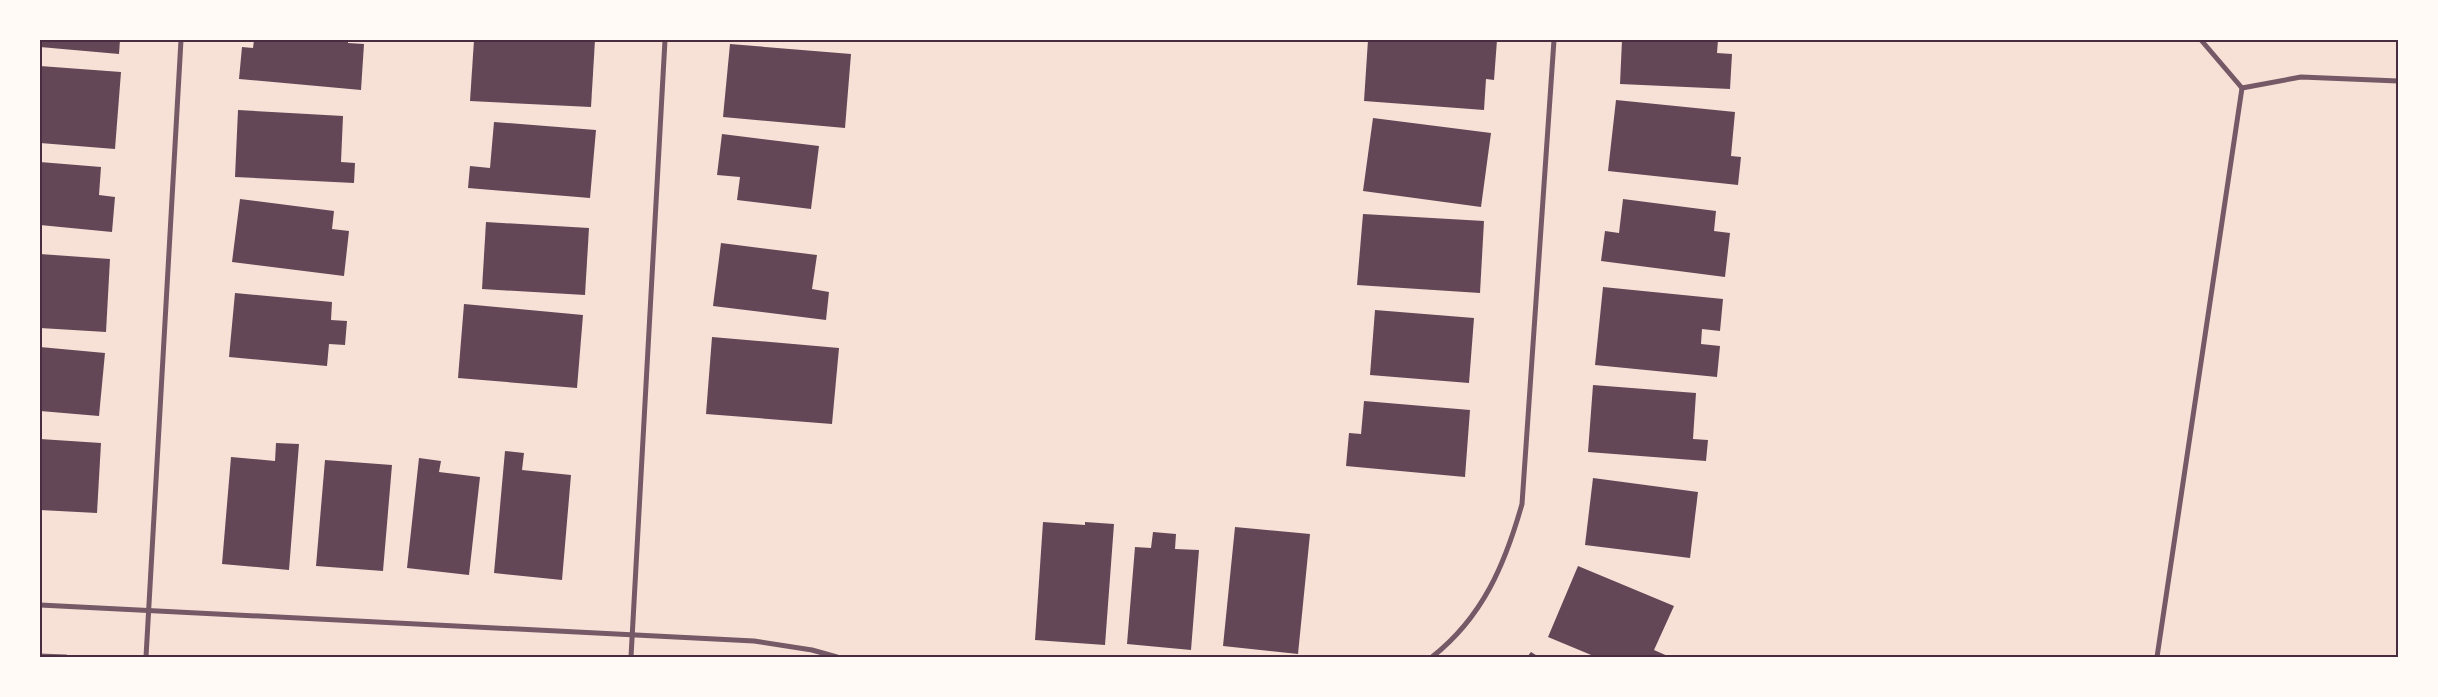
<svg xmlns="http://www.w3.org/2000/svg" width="2438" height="697" font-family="'Sofia Sans Condensed',sans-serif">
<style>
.building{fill:#644757}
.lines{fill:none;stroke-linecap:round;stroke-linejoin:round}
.minor{stroke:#755966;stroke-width:5}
.neatline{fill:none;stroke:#4a2c40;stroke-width:2}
</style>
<rect width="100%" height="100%" fill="#f7e1d7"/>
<!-- building -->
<g class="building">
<path d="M40 40H120L119 54 40 47Z"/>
<path d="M254 40H348V43L364 44 361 90 239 79 242 47 253 48Z"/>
<path d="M474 40H595L591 107 470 101Z"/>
<path d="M1368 40H1497L1494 80 1486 79 1484 110 1364 101Z"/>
<path d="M1622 40H1718L1717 53 1732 54 1730 89 1620 84Z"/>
<path d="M730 44 851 54 845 128 723 117Z"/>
<path d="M40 66 121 72 115 149 40 143Z"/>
<path d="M1616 100 1735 112 1731 156 1741 157 1738 185 1608 171Z"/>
<path d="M238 110 343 116 341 162 355 163 354 183 235 177Z"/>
<path d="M1373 118 1491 133 1481 207 1363 191Z"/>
<path d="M494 122 596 130 590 198 468 188 470 166 490 168Z"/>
<path d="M722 134 819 146 811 209 737 200 740 177 717 175Z"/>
<path d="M40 162 101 167 99 195 115 197 112 232 40 225Z"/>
<path d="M240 199 334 211 332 229 349 231 344 276 232 262Z"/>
<path d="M1623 199 1716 211 1714 231 1730 233 1725 277 1601 261 1605 231 1619 233Z"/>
<path d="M1363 214 1484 221 1480 293 1357 285Z"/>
<path d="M486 222 589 228 585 295 482 289Z"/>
<path d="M721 243 817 255 812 289 829 292 826 320 713 306Z"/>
<path d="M40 254 110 259 106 332 40 328Z"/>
<path d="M1603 287 1723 299 1720 331 1702 329 1701 344 1720 346 1717 377 1595 365Z"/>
<path d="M235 293 332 302 331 320 347 321 345 345 329 344 327 366 229 357Z"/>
<path d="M464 304 583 315 577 388 458 378Z"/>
<path d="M1375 310 1474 318 1469 383 1370 375Z"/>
<path d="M712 337 839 348 832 424 706 414Z"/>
<path d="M40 347 105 353 99 416 40 411Z"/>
<path d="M1593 385 1696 393 1693 439 1708 440 1706 461 1588 452Z"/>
<path d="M1364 401 1470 410 1465 477 1346 466 1349 433 1361 434Z"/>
<path d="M40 439 101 443 97 513 40 510Z"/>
<path d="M276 443 299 444 289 570 222 564 231 457 275 461Z"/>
<path d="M505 451 524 453 522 470 571 475 562 580 494 573Z"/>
<path d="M419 458 441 461 439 472 480 477 469 575 407 568Z"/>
<path d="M325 460 392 465 383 571 316 566Z"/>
<path d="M1593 478 1698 492 1690 558 1585 545Z"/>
<path d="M1043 522 1085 525V522L1114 524 1105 645 1035 640Z"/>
<path d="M1235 527 1310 534 1298 654 1223 646Z"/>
<path d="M1153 532 1176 534 1175 549 1199 550 1191 650 1127 644 1135 547 1151 548Z"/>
<path d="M1578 566 1674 606 1654 650 1670 657H1596L1548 637Z"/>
<path d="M1531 652 1539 657H1527Z"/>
</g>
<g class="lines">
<!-- minor -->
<g class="minor">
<path d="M2201 40 2242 88"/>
<path d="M2242 88 2301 77 2398 81"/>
<path d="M40 605 754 641 812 650 837 657"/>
<path d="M40 656 66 657"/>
<path d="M146 657 181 40"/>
<path d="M631 657 665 40"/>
<path d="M1432 657C1483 617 1505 564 1522 504L1554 40"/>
<path d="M2157 657 2242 88"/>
</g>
</g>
<!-- border -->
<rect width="2438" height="697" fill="none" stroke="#fffaf5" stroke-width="82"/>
<rect x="41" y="41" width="2356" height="615" class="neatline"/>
</svg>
